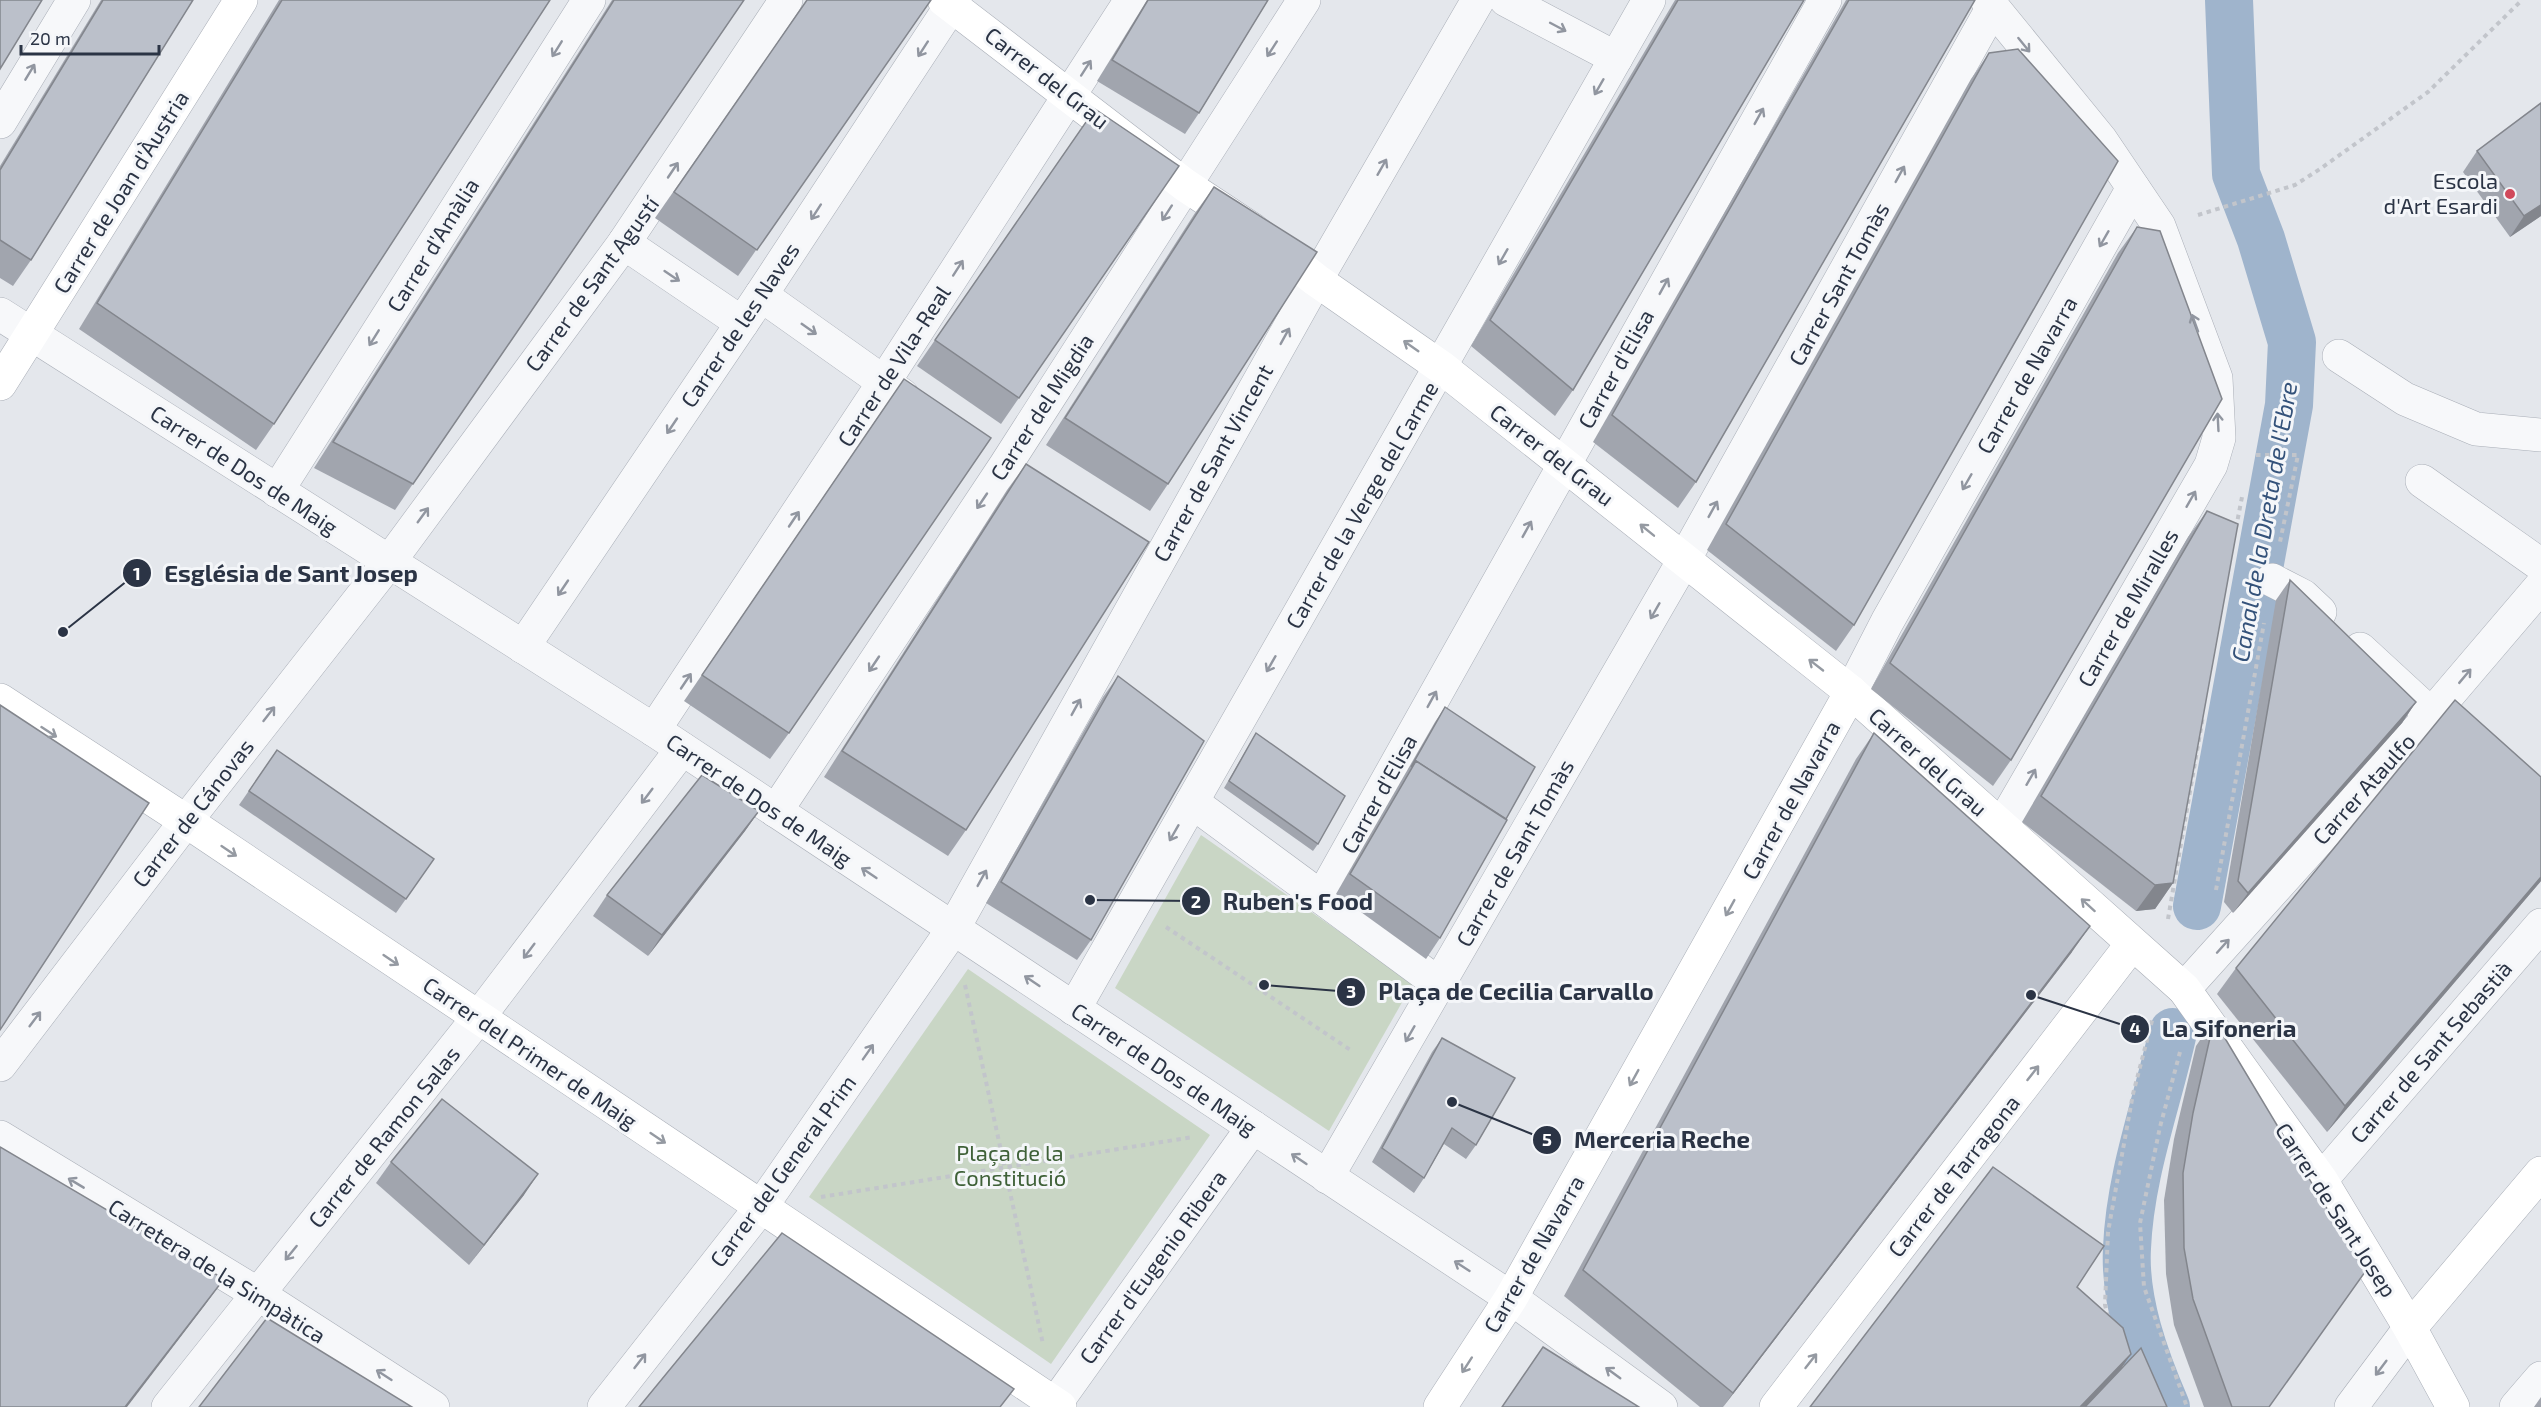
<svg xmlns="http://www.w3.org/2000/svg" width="2541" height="1407" font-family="'Exo 2',sans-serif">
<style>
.green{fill:#c9d6c5}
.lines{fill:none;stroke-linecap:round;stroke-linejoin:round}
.canal{stroke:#9fb4cc;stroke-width:48}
.street-casing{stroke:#a9aeb7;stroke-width:34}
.secondary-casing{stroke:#a9aeb7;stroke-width:34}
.path{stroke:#c2c5cb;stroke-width:4;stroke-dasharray:4.5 4.5;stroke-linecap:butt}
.street{stroke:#f7f8fa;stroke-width:33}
.secondary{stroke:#fff;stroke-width:33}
.wall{fill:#a1a5ae}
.shaded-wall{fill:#83868d}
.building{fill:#bbc0ca;stroke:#83868d;stroke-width:1.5}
.oneway{stroke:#9196a0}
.oneway2{stroke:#959aa2}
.poi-dot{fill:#d1495b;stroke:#f4f6f9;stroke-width:2}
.labels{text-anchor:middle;stroke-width:6;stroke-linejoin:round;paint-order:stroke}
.street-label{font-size:22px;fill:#2b3445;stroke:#f4f6f9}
.poi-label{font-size:22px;fill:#2b3445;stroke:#f4f6f9;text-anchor:end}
.park-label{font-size:22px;fill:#3f6138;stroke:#f4f6f9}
.water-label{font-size:24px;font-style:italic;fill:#34527a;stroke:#f4f6f9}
.leader{fill:none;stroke:#2b3445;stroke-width:2}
.callout-dot{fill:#2b3445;stroke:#f4f6f9;stroke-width:2}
.mark-label{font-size:18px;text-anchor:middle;font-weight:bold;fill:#fff}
.callout-label{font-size:24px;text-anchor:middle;font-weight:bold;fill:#2b3445;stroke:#f4f6f9;stroke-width:6;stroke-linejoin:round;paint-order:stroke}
</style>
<rect width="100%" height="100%" fill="#e4e7ec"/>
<!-- green -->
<g class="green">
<path d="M1201 835 1413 983 1329 1131 1115 988Z"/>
<path d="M968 969 1210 1135 1051 1364 809 1197Z"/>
</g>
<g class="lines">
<!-- canal -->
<g class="canal">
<path d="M2197 906 2289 405 2292 342 2261 239 2236 174 2229 0"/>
<path d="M2166 1407C2145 1359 2124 1301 2127 1248 2130 1174 2157 1104 2173 1032"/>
</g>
<defs>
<g id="street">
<path d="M1506 0 1616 58"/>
<path d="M1987 0 2101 140 2159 226 2216 378 2219 438 2211 465 2001 827"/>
<path d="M0 122 74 0"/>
<path d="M624 243 742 323"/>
<path d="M761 295 902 395"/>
<path d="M0 314 654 730 1511 1298 1661 1407"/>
<path d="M2339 356 2405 399 2476 429 2541 435"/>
<path d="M2422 481 2541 565"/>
<path d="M277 491 589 0"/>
<path d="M2272 580 2303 596 2320 612"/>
<path d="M523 647 761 295 955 0"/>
<path d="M2360 649 2448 730"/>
<path d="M1851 692 1887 622 2133 188"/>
<path d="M654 730 884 382 1131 0"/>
<path d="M1192 802 1439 984"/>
<path d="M776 811 1005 466 1304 0"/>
<path d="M1322 897 1825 0"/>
<path d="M2184 989 2431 715 2541 586"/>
<path d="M1074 1009 1649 0"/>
<path d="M0 1065 186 821 389 562 624 243 786 0"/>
<path d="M0 1137 258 1294 433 1407"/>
<path d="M1327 1177 1684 560 1993 7"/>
<path d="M2321 1180 2541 925"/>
<path d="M168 1407 478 1018 682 749"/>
<path d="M604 1407 761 1207 953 929 1316 280 1478 0"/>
<path d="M1053 1407 1253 1127"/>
<path d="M2351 1407 2410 1328"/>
<path d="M2516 1407 2541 1378"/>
</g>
<g id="secondary">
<path d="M944 0 1185 185 1253 230 1316 280 1441 367 1851 692 2184 989 2321 1180 2410 1328 2453 1407"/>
<path d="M0 384 241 0"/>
<path d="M0 700 186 821 1060 1407"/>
<path d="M2410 1328 2541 1173"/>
<path d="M1440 1407 1511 1298 1851 692"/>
<path d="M1776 1407 2132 944"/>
</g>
</defs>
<!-- street casing -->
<use href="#street" class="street-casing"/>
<!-- secondary casing -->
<use href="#secondary" class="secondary-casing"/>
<!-- path -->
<g class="path">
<path d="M2198 215 2295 185 2320 169 2428 92 2522 0"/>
<path d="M2256 455H2298L2280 542"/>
<path d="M2236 528 2242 497"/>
<path d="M2216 890 2264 623"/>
<path d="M2168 919 2203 716"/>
<path d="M1166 927 1352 1051"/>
<path d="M965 985 1043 1344"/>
<path d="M2180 1052 2160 1127 2140 1223 2144 1287 2187 1407"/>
<path d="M821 1197 1193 1137"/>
<path d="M2108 1317 2105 1305 2108 1232 2133 1094 2153 1017"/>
</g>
<!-- street -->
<use href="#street" class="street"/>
<!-- secondary -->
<use href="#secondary" class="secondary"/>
</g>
<!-- wall -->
<g class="wall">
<path d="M101 0H193L31 260 13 286 0 278V166Z"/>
<path d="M279 0H550L274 424 256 450 79 329Z"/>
<path d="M612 0H744L395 510 314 468Z"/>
<path d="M807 0H931L738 276 655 218Z"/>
<path d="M1147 0H1268L1199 113 1185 134 1097 81Z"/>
<path d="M1675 0H1804L1573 390 1555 416 1471 346Z"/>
<path d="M1846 0H1975L1696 482 1678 508 1593 442Z"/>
<path d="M1989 53 1854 625 1836 651 1707 550 1971 79Z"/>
<path d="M1095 109 1179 166 1001 424 917 366Z"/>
<path d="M2477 151 2541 216 2510 237 2463 172Z"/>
<path d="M1214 187 1168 484 1150 511 1046 445 1195 213Z"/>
<path d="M2137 227 2011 760 1993 786 1871 689 2118 253Z"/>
<path d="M886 405 789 733 770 759 684 701Z"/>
<path d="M1026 464 966 830 948 856 824 777 1007 490Z"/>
<path d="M2207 511 2173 883 2155 909 2136 911 2022 822 2188 537Z"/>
<path d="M2290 580 2416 702 2402 723 2233 913 2224 902 2276 600Z"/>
<path d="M1118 676 1091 940 1077 960 986 903 1103 697Z"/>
<path d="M1445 707 1440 938 1426 959 1336 894 1435 722Z"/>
<path d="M1256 733 1318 844 1313 851 1224 788Z"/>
<path d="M1874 733 2072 952 1723 1407H1700L1564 1296 1856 759Z"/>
<path d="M277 750 434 859 396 913 239 805Z"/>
<path d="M2541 777V881L2327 1132 2217 994 2236 968Z"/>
<path d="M759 811 745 831 648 956 593 916 607 895Z"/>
<path d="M2214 1020 2269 1407H2204L2174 1325 2166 1274 2164 1200 2174 1139 2196 1046Z"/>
<path d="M1442 1038 1476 1145 1466 1159 1444 1144 1424 1178 1414 1193 1372 1162 1432 1052Z"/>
<path d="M391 1162 524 1195 469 1265 376 1183Z"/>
<path d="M2541 1397V1407H2534Z"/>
</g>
<!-- shaded-wall -->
<g class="shaded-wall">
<path d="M2541 205V216L2510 237 2524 216Z"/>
<path d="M2416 702 2402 723 2233 913 2248 893Z"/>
<path d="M759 811 745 831 648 956 662 935Z"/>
<path d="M2541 877V881L2327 1132 2345 1106Z"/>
<path d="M2173 883 2155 909 2136 911 2155 885Z"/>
<path d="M2090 926 2072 952 1723 1407 1733 1393Z"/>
<path d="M538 1174 524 1195 469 1265 484 1245Z"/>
<path d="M224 1279 205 1305 127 1407H125Z"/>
<path d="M2131 1354 2113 1381 2087 1407H2080Z"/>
</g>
<!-- building -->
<g class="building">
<path d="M0 0H42L0 69Z"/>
<path d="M103 0H193L31 260 0 240V170Z"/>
<path d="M282 0H550L274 424 97 303Z"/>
<path d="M614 0H744L413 484 333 442Z"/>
<path d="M807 0H931L757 250 674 192Z"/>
<path d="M1148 0H1268L1199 113 1112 60Z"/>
<path d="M1678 0H1804L1573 390 1490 320Z"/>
<path d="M1849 0H1975L1696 482 1612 415Z"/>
<path d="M2018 49 2118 161 1854 625 1726 524 1989 53Z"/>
<path d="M2541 103V205L2524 216 2477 151Z"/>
<path d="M1095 109 1179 166 1019 398 935 340Z"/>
<path d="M1214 187 1317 252 1168 484 1065 418Z"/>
<path d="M2137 227 2160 231 2222 399 2011 760 1890 663Z"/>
<path d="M904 379 991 438 789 733 702 675Z"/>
<path d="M1026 464 1149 542 966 830 842 751Z"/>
<path d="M2207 511 2238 524 2173 883 2155 885 2041 796Z"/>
<path d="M2290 580 2416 702 2248 893 2238 881Z"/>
<path d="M1118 676 1204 741 1091 940 1001 882Z"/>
<path d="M2455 700 2541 777V877L2345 1106 2236 968Z"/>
<path d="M0 705 149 803 0 1030Z"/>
<path d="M1445 707 1535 767 1506 819 1416 761 1411 767Z"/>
<path d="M1256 733 1345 796 1318 844 1229 781Z"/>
<path d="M1874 733 2090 926 1733 1393 1583 1270Z"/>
<path d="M277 750 434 859 406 899 249 791Z"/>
<path d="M1416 761 1507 820 1440 938 1350 874Z"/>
<path d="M702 775 759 811 662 935 607 895Z"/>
<path d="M2214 1020 2365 1272 2269 1407H2232L2193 1299 2184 1248 2183 1173 2193 1113Z"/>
<path d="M1442 1038 1515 1078 1476 1145 1452 1128 1424 1178 1382 1148Z"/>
<path d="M442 1099 538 1174 484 1245 391 1162Z"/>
<path d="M0 1147 224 1279 125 1407H0Z"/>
<path d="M1993 1167 2104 1246 2077 1287 2123 1328 2131 1354 2080 1407H1810Z"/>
<path d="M782 1233 1014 1389 1000 1407H639Z"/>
<path d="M267 1318 412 1407H199Z"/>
<path d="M1543 1347 1639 1407H1502Z"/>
<path d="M2141 1348 2167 1407H2085Z"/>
</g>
<!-- one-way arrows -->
<defs><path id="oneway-shaft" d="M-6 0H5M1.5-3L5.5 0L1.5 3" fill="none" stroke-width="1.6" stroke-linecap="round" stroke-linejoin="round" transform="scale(1.5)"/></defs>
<g class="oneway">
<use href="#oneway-shaft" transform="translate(1558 27) rotate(28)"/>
<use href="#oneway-shaft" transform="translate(2024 45) rotate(51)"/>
<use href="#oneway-shaft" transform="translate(557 49) rotate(122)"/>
<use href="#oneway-shaft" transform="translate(923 49) rotate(123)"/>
<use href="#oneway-shaft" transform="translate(1272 49) rotate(123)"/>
<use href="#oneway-shaft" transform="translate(1086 68) rotate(-57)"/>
<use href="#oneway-shaft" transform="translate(30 72) rotate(-59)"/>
<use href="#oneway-shaft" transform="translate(1599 87) rotate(120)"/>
<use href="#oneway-shaft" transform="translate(1759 116) rotate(-61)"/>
<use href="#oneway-shaft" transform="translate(1382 167) rotate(-60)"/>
<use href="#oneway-shaft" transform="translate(673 170) rotate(-56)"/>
<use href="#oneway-shaft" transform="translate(1900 174) rotate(-61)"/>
<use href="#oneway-shaft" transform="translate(816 212) rotate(123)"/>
<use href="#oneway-shaft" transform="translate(1167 213) rotate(123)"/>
<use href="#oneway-shaft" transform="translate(2104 239) rotate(120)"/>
<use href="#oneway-shaft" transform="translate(1503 257) rotate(120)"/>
<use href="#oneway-shaft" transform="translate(958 268) rotate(-57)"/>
<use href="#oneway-shaft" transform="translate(672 276) rotate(34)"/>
<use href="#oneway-shaft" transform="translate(1664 286) rotate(-61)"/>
<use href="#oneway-shaft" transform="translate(2195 323) rotate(-110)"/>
<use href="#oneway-shaft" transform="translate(809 329) rotate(35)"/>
<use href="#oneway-shaft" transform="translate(1285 336) rotate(-61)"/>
<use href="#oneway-shaft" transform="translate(374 338) rotate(122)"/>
<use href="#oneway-shaft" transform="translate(2218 422) rotate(-93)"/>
<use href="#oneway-shaft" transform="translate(672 426) rotate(124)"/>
<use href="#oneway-shaft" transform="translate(1967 482) rotate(120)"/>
<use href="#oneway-shaft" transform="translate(2191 499) rotate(-60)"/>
<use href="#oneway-shaft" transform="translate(982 501) rotate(124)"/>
<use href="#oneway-shaft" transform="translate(1713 509) rotate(-61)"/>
<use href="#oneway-shaft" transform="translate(423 515) rotate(-54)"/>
<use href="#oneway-shaft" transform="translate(794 519) rotate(-56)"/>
<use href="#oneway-shaft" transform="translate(1527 529) rotate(-61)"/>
<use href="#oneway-shaft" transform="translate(563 588) rotate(124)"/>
<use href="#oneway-shaft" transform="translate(1655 611) rotate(120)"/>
<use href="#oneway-shaft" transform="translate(874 664) rotate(124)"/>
<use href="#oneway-shaft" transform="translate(1271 664) rotate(120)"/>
<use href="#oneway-shaft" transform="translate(2465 676) rotate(-50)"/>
<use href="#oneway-shaft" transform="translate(686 681) rotate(-56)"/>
<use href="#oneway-shaft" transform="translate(1432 699) rotate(-61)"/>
<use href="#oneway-shaft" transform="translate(1076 707) rotate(-61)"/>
<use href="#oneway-shaft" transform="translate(269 714) rotate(-52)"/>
<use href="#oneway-shaft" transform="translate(2031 777) rotate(-60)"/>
<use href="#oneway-shaft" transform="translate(647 796) rotate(127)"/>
<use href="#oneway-shaft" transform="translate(1174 833) rotate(120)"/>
<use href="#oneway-shaft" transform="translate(869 873) rotate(-146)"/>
<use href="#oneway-shaft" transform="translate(982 878) rotate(-61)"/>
<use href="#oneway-shaft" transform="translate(2223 946) rotate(-48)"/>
<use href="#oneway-shaft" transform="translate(529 951) rotate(127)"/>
<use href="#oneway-shaft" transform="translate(1032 981) rotate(-146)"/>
<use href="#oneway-shaft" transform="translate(35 1019) rotate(-53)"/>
<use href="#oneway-shaft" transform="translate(1410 1034) rotate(120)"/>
<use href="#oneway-shaft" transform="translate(868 1052) rotate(-55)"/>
<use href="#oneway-shaft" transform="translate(1299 1159) rotate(-146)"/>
<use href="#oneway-shaft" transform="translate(76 1183) rotate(-149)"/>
<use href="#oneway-shaft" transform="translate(291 1253) rotate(129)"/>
<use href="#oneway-shaft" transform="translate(1462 1266) rotate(-147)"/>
<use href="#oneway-shaft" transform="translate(640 1361) rotate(-52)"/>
<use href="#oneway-shaft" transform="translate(2381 1368) rotate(127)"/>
<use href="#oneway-shaft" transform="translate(1613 1373) rotate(-144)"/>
<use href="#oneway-shaft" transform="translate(384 1375) rotate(-147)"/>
</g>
<g class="oneway2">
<use href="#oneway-shaft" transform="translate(1411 346) rotate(-145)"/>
<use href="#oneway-shaft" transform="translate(1647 530) rotate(-141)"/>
<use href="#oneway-shaft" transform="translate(1816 665) rotate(-142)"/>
<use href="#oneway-shaft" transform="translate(49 732) rotate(33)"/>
<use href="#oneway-shaft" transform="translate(229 851) rotate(34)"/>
<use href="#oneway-shaft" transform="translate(2088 905) rotate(-138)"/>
<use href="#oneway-shaft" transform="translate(1730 908) rotate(119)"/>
<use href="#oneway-shaft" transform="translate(391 960) rotate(34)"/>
<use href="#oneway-shaft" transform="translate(2033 1073) rotate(-52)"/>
<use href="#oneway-shaft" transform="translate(1634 1078) rotate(119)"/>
<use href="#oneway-shaft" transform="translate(658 1138) rotate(34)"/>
<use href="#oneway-shaft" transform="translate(1811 1361) rotate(-52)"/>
<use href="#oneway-shaft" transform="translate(1467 1365) rotate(123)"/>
</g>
<!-- markers -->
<circle class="poi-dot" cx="2510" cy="194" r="6"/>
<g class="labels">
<!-- street labels -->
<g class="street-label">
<text transform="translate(1047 78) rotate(38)" y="8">Carrer del Grau</text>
<text transform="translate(121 192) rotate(-58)" y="8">Carrer de Joan d'Àustria</text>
<text transform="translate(433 245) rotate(-58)" y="8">Carrer d'Amàlia</text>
<text transform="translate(592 284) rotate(-54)" y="8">Carrer de Sant Agustí</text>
<text transform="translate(1839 284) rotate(-61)" y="8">Carrer Sant Tomàs</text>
<text transform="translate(740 325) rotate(-56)" y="8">Carrer de les Naves</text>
<text transform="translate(894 366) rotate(-57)" y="8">Carrer de Vila-Real</text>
<text transform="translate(1616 369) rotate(-61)" y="8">Carrer d'Elisa</text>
<text transform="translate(2027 375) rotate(-60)" y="8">Carrer de Navarra</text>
<text transform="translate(1042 407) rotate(-57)" y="8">Carrer del Migdia</text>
<text transform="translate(1552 455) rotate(38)" y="8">Carrer del Grau</text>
<text transform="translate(1213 463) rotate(-61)" y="8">Carrer de Sant Vincent</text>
<text transform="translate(244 470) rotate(33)" y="8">Carrer de Dos de Maig</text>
<text transform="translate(1362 505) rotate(-60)" y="8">Carrer de la Verge del Carme</text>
<text transform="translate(2128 608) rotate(-60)" y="8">Carrer de Miralles</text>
<text transform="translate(1928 762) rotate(42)" y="8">Carrer del Grau</text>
<text transform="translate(2364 789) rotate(-48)" y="8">Carrer Ataulfo</text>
<text transform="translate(1379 794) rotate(-61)" y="8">Carrer d'Elisa</text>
<text transform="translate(759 800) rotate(34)" y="8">Carrer de Dos de Maig</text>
<text transform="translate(1791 800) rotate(-61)" y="8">Carrer de Navarra</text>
<text transform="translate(193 813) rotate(-52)" y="8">Carrer de Cánovas</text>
<text transform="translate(1515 853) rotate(-60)" y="8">Carrer de Sant Tomàs</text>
<text transform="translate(2431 1052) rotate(-49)" y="8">Carrer de Sant Sebastià</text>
<text transform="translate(530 1053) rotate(34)" y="8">Carrer del Primer de Maig</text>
<text transform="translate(1164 1069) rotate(34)" y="8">Carrer de Dos de Maig</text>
<text transform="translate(384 1137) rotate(-51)" y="8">Carrer de Ramon Salas</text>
<text transform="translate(783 1171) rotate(-54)" y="8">Carrer del General Prim</text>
<text transform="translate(1954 1176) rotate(-52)" y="8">Carrer de Tarragona</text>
<text transform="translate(2336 1210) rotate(57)" y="8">Carrer de Sant Josep</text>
<text transform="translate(1534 1254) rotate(-60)" y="8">Carrer de Navarra</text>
<text transform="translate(1153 1267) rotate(-54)" y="8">Carrer d'Eugenio Ribera</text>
<text transform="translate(217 1271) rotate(32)" y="8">Carretera de la Simpàtica</text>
</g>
<!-- poi labels -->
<g class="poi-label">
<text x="2498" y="189">Escola<tspan x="2498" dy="25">d'Art Esardi</tspan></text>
</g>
<!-- park labels -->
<g class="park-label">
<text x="1010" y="1161">Plaça de la<tspan x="1010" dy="25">Constitució</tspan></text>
</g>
<!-- water labels -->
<g class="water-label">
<text transform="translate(2265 522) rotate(-80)" y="8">Canal de la Dreta de l'Ebre</text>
</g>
</g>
<!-- callouts -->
<path class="leader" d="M63 632L137 573M1090 900L1196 901M1264 985L1351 992M2031 995L2135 1029M1452 1102L1547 1140"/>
<g class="callout-dot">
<circle cx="63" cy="632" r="6"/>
<circle cx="1090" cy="900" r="6"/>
<circle cx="1264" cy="985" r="6"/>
<circle cx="2031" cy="995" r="6"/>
<circle cx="1452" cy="1102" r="6"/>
<circle cx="137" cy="573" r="15"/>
<circle cx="1196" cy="901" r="15"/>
<circle cx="1351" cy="992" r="15"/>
<circle cx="2135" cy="1029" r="15"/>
<circle cx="1547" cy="1140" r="15"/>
</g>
<g class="mark-label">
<text x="137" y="580">1</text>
<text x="1196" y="908">2</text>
<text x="1351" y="998">3</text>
<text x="2135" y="1035">4</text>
<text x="1547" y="1146">5</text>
</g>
<g class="callout-label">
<text x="291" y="582">Església de Sant Josep</text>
<text x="1298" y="910">Ruben's Food</text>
<text x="1516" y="1000">Plaça de Cecilia Carvallo</text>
<text x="2229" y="1037">La Sifoneria</text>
<text x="1662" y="1148">Merceria Reche</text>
</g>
<!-- scale -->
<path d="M21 45v9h138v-9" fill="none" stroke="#2b3445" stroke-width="3"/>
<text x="30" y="45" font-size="18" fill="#2b3445" stroke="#f4f6f9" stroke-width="4.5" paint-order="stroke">20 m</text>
</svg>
